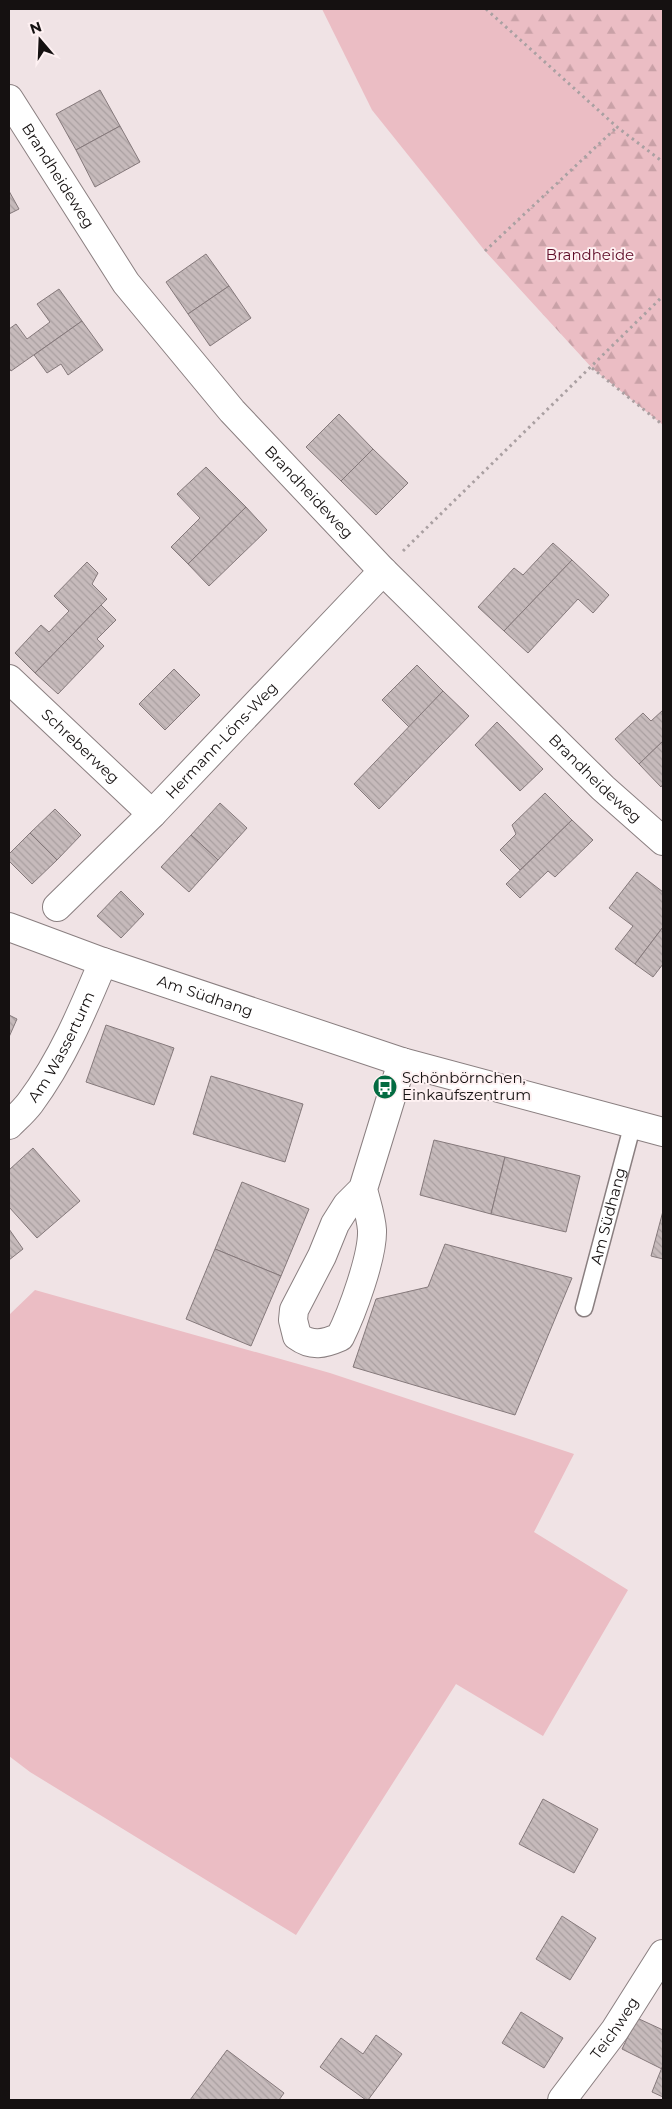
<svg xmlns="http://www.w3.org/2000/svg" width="672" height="2109" font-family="Montserrat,sans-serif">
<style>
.green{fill:#ebbdc4}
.forest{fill:url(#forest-firs)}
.building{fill:url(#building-back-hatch);stroke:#85797b}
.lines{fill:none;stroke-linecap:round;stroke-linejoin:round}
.service-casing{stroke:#8a7f80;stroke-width:19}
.minor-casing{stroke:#8a7f80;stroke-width:30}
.path{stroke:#aaa0a2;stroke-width:3;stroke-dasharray:2.5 4;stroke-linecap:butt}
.service{stroke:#fff;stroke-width:16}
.minor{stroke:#fff;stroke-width:28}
.labels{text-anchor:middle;stroke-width:4;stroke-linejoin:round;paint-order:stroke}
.street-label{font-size:15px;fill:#151111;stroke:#fef1f2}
.park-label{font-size:15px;fill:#5f0b27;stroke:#fef1f2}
.poi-label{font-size:15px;fill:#151111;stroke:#fef1f2;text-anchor:start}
</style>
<defs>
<pattern id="forest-firs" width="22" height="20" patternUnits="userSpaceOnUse" patternTransform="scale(1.25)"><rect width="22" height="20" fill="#ebbdc4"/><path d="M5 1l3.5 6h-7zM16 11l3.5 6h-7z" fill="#c9a1a7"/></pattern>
<pattern id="building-back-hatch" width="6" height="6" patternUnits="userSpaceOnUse" patternTransform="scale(1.25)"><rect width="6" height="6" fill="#c6babb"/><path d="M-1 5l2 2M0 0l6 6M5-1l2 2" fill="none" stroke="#a99fa0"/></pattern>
</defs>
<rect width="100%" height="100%" fill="#f0e3e5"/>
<!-- green -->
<g class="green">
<path d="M322 9H486L617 127 485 251 372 110Z"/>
<path d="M35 1290 330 1373 574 1454 534 1532 628 1590 543 1736 456 1684 296 1935 30 1772 9 1756V1315Z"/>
</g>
<!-- forest -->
<path class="forest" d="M486 9H663V425L592 368 485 251 617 127Z"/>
<!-- building -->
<g class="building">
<path d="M100 90 120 126 76 150 56 114Z"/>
<path d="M120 126 140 162 95 187 76 150Z"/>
<path d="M9 191 19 209 9 214Z"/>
<path d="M206 254 229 286 188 314 166 282Z"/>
<path d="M229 286 251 318 210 346 188 314Z"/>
<path d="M59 289 82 321 11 371 9 368V329L16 324 27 339 50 322 37 304Z"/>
<path d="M82 321 103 350 68 375 61 364 47 373 34 355Z"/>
<path d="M339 414 373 449 341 481 306 447Z"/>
<path d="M373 449 408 483 376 515 341 481Z"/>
<path d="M206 467 246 507 188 564 171 547 200 518 177 494Z"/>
<path d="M246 507 267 530 209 586 188 564Z"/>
<path d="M553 543 572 560 504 631 478 607 514 568 523 575Z"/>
<path d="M572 560 609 595 593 613 578 599 528 653 504 631Z"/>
<path d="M87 562 98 573 92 584 107 599 35 673 15 653 41 625 49 632 69 611 54 596Z"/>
<path d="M101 605 116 620 97 639 104 646 58 694 35 673Z"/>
<path d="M417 665 443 691 410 728 382 700Z"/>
<path d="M174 669 200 695 165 730 139 704Z"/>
<path d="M443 691 469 716 379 809 354 784Z"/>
<path d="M663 710V741L639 764 615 739 643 713 651 721Z"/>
<path d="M497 722 543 769 520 791 475 745Z"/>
<path d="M663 741V784L661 787 639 764Z"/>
<path d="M545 793 572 820 520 870 500 850 516 834 512 825Z"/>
<path d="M220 803 247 828 218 860 191 835Z"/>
<path d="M55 809 81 835 57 860 30 833Z"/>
<path d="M572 820 593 840 555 877 548 871 520 898 506 884Z"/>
<path d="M30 833 57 860 32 884 9 861V854Z"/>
<path d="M191 835 218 860 189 892 161 867Z"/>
<path d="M637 872 663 892V927L635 964 615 949 633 926 609 908Z"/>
<path d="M121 891 144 914 121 938 97 916Z"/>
<path d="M663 927V964L653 977 635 964Z"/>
<path d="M9 1015 17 1019 9 1037Z"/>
<path d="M106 1025 174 1048 154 1105 86 1082Z"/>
<path d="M211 1076 303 1104 285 1162 193 1134Z"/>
<path d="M434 1140 505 1157 491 1214 420 1195Z"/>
<path d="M33 1148 80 1201 37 1238 9 1207V1170Z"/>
<path d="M505 1157 580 1176 566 1232 491 1214Z"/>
<path d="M242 1182 309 1209 281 1276 215 1249Z"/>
<path d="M663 1211V1259L651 1256Z"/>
<path d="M9 1229 23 1249 9 1260Z"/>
<path d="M445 1244 572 1278 515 1415 353 1367 376 1299 428 1287Z"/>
<path d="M215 1249 281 1276 251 1346 186 1319Z"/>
<path d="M543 1799 598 1829 574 1873 519 1844Z"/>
<path d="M562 1916 596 1938 570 1980 536 1959Z"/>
<path d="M521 2012 563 2038 544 2068 502 2043Z"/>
<path d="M637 2018 663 2030V2065L662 2069 622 2049Z"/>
<path d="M376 2035 402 2054 368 2100H366L320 2067 341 2038 363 2054Z"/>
<path d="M227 2050 284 2093 279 2100H190Z"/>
<path d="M663 2065V2097L652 2092Z"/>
</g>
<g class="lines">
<defs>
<g id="service">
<path id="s1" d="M584 1308 633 1123"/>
</g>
<g id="minor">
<path id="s2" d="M9 99 126 283 232 411 383 571 603 788 663 841"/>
<path id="s3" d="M9 679 152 814"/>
<path id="s4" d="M57 907 152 814 383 571"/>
<path id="s5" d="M9 927 103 962 402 1062 663 1132"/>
<path id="s6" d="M9 1125C16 1118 24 1111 30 1103 62 1060 83 1010 103 962"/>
<path d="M363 1189C366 1202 371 1216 372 1230 373 1256 352 1313 340 1337 324 1344 312 1347 297 1336L293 1320 294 1310 322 1256 335 1224 347 1205 363 1189 402 1062"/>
<path id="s7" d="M562 2100 615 2030 663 1954"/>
</g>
</defs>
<!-- service casing -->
<use href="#service" class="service-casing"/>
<!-- minor casing -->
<use href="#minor" class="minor-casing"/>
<!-- path -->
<g class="path">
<path d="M486 9 617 127 663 162"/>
<path d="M485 251 617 127"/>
<path d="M592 368 663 425"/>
<path d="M403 551 663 296"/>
</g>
<!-- service -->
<use href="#service" class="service"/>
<!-- minor -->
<use href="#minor" class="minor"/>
</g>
<!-- icons -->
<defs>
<symbol id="bus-disc" viewBox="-11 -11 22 22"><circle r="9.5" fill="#036b41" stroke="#fef1f2"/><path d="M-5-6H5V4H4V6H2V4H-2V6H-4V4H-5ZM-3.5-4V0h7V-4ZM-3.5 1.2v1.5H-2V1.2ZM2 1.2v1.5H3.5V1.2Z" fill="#fff"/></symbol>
</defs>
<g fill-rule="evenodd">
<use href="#bus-disc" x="371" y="1073" width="28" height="28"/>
</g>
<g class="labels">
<!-- street labels -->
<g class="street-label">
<text dy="5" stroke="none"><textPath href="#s2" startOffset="91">Brandheideweg</textPath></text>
<text dy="5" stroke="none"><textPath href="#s2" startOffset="496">Brandheideweg</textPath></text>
<text dy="5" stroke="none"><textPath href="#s4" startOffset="234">Hermann-Löns-Weg</textPath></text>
<text dy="5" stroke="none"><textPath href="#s3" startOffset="98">Schreberweg</textPath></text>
<text dy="5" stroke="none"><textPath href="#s2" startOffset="901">Brandheideweg</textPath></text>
<text dy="5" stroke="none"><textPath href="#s5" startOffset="208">Am Südhang</textPath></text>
<text dy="5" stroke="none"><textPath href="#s6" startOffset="95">Am Wasserturm</textPath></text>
<text dy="5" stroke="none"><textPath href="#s1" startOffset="95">Am Südhang</textPath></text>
<text dy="5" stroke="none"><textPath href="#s7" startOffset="89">Teichweg</textPath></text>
</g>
<!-- park labels -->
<g class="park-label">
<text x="590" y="260">Brandheide</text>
</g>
<!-- poi labels -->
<g class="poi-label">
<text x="402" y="1083">Schönbörnchen,<tspan x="402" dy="17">Einkaufszentrum</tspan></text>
</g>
</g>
<!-- border -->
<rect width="672" height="2109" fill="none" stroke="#151111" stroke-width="20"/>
<!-- north arrow -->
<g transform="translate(40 40) rotate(341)" stroke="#fef1f2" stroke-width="4" paint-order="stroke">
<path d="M0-4L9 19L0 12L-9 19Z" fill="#151111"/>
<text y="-8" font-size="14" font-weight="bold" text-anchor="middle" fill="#151111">N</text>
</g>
</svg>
